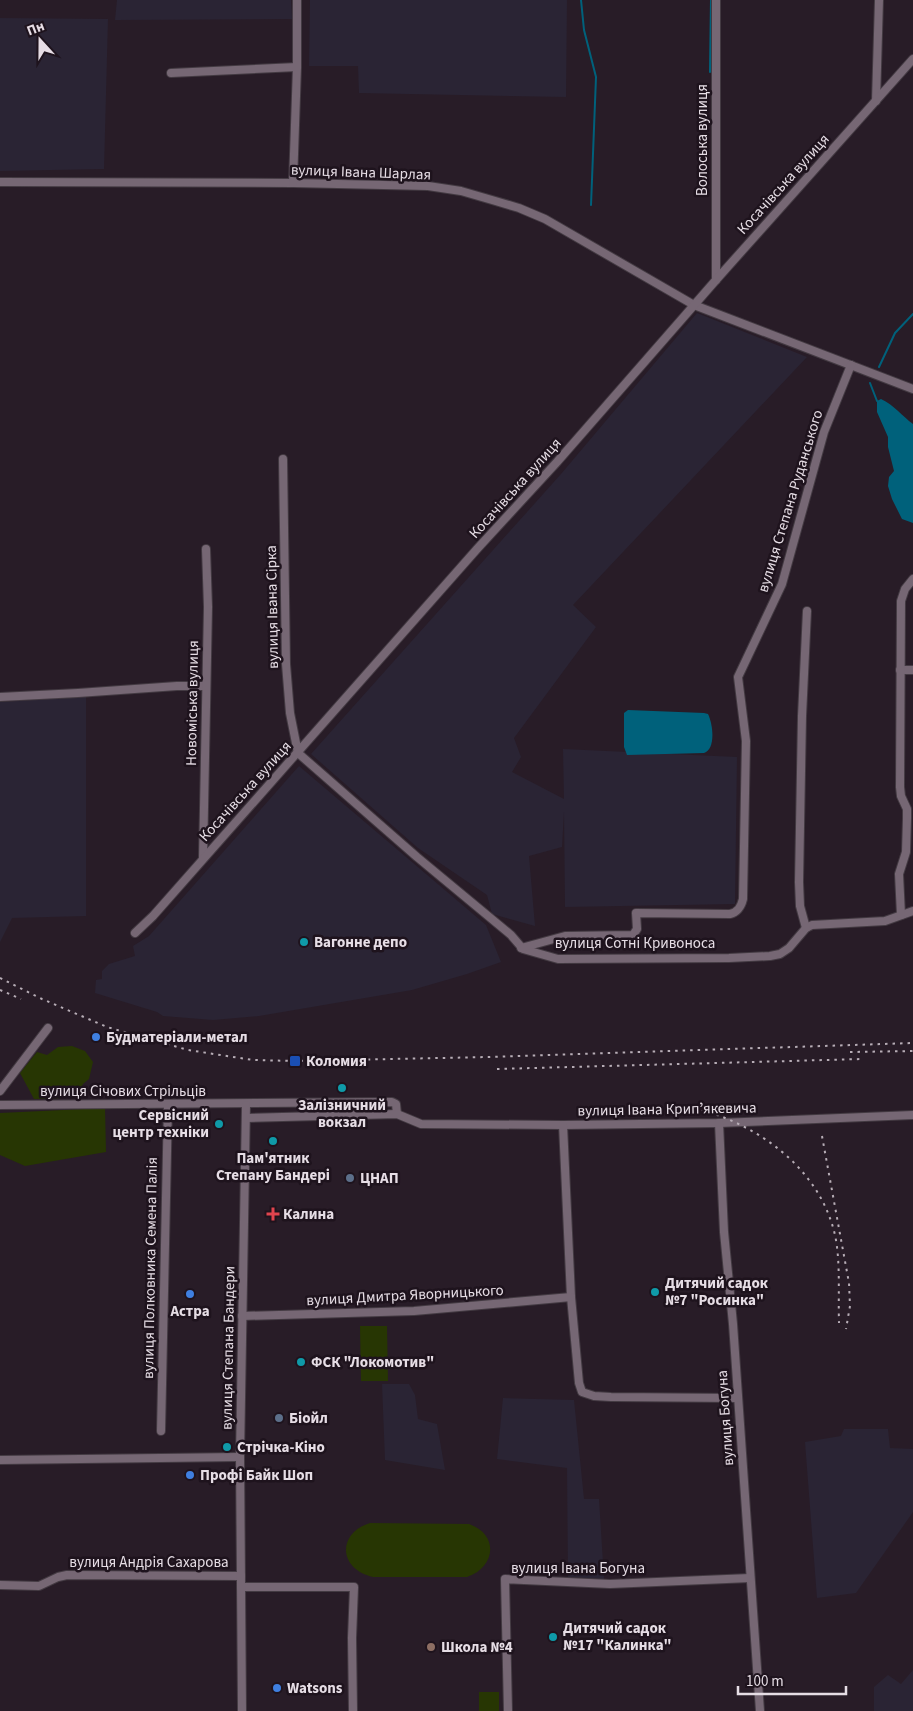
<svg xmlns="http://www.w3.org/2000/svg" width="913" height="1711" font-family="'Source Sans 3',sans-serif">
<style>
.industrial{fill:#2a2434}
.green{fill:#273603}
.water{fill:#00617b}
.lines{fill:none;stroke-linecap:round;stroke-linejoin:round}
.stream{stroke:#00617b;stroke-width:2}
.minor-casing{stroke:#433a42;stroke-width:10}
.minor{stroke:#766774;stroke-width:8}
.rail{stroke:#b7adb6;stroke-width:2;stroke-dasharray:2.5 5;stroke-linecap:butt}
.culture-dot{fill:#0f9aa8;stroke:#1e131d;stroke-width:2}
.shop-dot{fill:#3f7fe0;stroke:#1e131d;stroke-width:2}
.transit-dot{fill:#1a4fb4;stroke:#1e131d;stroke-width:2}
.service-dot{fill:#5c6f8a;stroke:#1e131d;stroke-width:2}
.health-dot{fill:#e0444e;stroke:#1e131d;stroke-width:2}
.education-dot{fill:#8d6e63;stroke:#1e131d;stroke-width:2}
.labels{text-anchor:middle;stroke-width:5;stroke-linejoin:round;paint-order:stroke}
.street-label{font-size:15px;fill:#e6dde5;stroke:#1e131d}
.poi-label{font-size:15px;font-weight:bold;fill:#e6dde5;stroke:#1e131d;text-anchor:start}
</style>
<rect width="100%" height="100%" fill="#281c27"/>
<!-- industrial -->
<g class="industrial">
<path d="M117 0H291L292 19 115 20Z"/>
<path d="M310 0H567L566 97 359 93 358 66H309Z"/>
<path d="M0 18 108 19 104 169 0 171Z"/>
<path d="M697 313 807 357 573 605 596 627 514 738 521 757 512 772 564 799 563 749 737 757 735 904 565 907 564 812 562 847 529 856 535 926 492 914 487 895 418 848 311 754 561 474Z"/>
<path d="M86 697V916L12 918 0 942V702Z"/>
<path d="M299 766 486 925 501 962 467 974 412 990 259 1016 213 1020 163 1016 157 1012 95 993 96 980 102 979V971L109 964 135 956 133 946 149 936Z"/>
<path d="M382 1384H409L415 1395 418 1419 437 1424 445 1470 385 1460Z"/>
<path d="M503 1398 574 1400 584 1499H599L604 1579 568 1577 567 1468 497 1459Z"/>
<path d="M844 1429H888L890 1448 913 1449V1512L856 1593 817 1598 805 1442 841 1436Z"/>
<path d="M913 1670V1711H874V1687L888 1675 901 1684Z"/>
</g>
<!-- green -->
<g class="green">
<path d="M72 1046 85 1051 93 1062 89 1079 83 1084 79 1093 75 1096 63 1098 34 1099 20 1073 37 1052 47 1055 58 1047Z"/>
<path d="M105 1108 106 1152 25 1166 0 1155V1113Z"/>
<path d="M360 1326H387L388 1381H361Z"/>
<path d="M370 1523 469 1524C500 1535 495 1568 467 1577H373C338 1569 337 1533 370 1523Z"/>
<rect x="479" y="1692" width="20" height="19"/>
</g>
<!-- water -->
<g class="water">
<path d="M881 399C894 405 902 416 913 424V523L902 519 892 499 888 486 889 477 894 471 888 447V437L877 412V401Z"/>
<path d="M628 710 704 713 708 714C713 724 716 749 704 753L627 755 624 747V713Z"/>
</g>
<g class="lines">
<!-- stream -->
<g class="stream">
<path d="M581 0 584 30 596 77 591 205"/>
<path d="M710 72 711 0"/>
<path d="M879 367 895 333 913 314"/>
<path d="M870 383 877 401"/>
</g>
<defs>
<g id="minor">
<path d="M171 73 297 67"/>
<path d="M876 101 879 0"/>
<path d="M0 182 293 183 428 186 461 191 492 200 519 208 545 219 694 305 913 389"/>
<path d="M293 183 297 67V0"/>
<path d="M716 280V0"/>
<path d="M283 459 286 664 290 713 298 753"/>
<path d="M900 670H913"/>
<path d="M0 697 78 693 177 686H206"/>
<path d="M298 753 417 857 511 935 523 949 558 959 729 958 770 956 780 954 789 948 806 928 812 925 885 921 913 911"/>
<path d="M203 858 208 607 206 549"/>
<path d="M901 915 899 874 906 852 907 818V809L901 796 900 787 901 601 905 589 913 579"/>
<path d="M806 928 800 906 799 882 802 716 807 611"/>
<path d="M135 933 153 916 477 549 557 462 716 280 913 59"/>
<path d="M521 948 565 936 633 935 637 929 636 913 730 914C738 912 741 907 743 899L746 741 738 677 782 584 824 432 851 365"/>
<path d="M0 1091 48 1028"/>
<path d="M0 1105 392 1102 396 1104 397 1114"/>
<path d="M246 1118 397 1114 421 1124 563 1125 719 1123 913 1115"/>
<path d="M719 1123 724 1232 733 1324 760 1711"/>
<path d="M563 1125 571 1297 579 1383 582 1392 594 1396 611 1397 737 1398"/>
<path d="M242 1316 414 1311 571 1297"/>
<path d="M161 1431 168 1105"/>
<path d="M0 1460 240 1457"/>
<path d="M0 1585 39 1586 58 1577 67 1575 241 1576"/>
<path d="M241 1587H354L352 1638 353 1711"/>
<path d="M242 1711 240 1457 246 1105"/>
<path d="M508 1711 505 1579 610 1584 750 1578"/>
</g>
</defs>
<!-- minor casing -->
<use href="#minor" class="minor-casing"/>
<!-- minor -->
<use href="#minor" class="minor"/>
<!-- rail -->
<g class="rail">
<path d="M0 978 42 999 107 1027 188 1050 253 1060 295 1061 488 1057 913 1043"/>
<path d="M0 990 21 999"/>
<path d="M850 1052 913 1051"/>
<path d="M497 1069 862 1059"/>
<path d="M702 1110C761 1127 818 1169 834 1231 841 1257 838 1295 839 1323"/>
<path d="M822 1136 849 1283 850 1306 846 1329"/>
</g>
</g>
<!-- markers -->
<g class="culture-dot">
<circle cx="304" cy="942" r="5"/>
<circle cx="342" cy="1088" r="5"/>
<circle cx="219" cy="1124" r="5"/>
<circle cx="273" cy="1141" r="5"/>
<circle cx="655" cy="1292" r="5"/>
<circle cx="301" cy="1362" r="5"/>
<circle cx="227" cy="1447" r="5"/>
<circle cx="553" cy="1637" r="5"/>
</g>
<g class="shop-dot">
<circle cx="96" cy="1037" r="5"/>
<circle cx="190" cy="1294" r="5"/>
<circle cx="190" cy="1475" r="5"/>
<circle cx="277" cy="1688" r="5"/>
</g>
<rect class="transit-dot" x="289" y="1055" width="12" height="12" rx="2.5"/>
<g class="service-dot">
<circle cx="350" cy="1178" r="5"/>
<circle cx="279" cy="1418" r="5"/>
</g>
<path class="health-dot" d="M270.5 1206.5h5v5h5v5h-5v5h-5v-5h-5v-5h5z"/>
<circle class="education-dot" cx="431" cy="1647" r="5"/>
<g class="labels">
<!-- street labels -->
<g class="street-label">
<text transform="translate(702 140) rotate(-90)" y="5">Волоська вулиця</text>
<text transform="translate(361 172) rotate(2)" y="5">вулиця Івана Шарлая</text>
<text transform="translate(783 184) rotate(-48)" y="5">Косачівська вулиця</text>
<text transform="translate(515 488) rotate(-48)" y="5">Косачівська вулиця</text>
<text transform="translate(790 501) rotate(-73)" y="5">вулиця Степана Руданського</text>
<text transform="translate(272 607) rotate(-91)" y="5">вулиця Івана Сірка</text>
<text transform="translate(192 703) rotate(-89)" y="5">Новоміська вулиця</text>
<text transform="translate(245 791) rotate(-48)" y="5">Косачівська вулиця</text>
<text x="635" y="948">вулиця Сотні Кривоноса</text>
<text x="123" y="1096">вулиця Січових Стрільців</text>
<text transform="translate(667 1109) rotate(-1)" y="5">вулиця Івана Крипʼякевича</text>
<text transform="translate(150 1268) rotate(-89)" y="5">вулиця Полковника Семена Палія</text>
<text transform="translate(405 1295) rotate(-3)" y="5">вулиця Дмитра Яворницького</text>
<text transform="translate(228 1348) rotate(-89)" y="5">вулиця Степана Бандери</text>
<text transform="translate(725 1418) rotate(-94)" y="5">вулиця Богуна</text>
<text x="149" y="1567">вулиця Андрія Сахарова</text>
<text x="578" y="1573">вулиця Івана Богуна</text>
</g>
<!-- poi labels -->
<g class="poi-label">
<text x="314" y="947">Вагонне депо</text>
<text x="106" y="1042">Будматеріали-метал</text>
<text x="306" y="1066">Коломия</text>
<text x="342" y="1110" text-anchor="middle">Залізничний<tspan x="342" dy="17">вокзал</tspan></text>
<text x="209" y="1120" text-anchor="end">Сервісний<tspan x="209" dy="17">центр техніки</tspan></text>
<text x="273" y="1163" text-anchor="middle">Пам'ятник<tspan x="273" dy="17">Степану Бандері</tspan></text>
<text x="360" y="1183">ЦНАП</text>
<text x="283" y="1219">Калина</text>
<text x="665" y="1288">Дитячий садок<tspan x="665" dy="17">№7 "Росинка"</tspan></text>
<text x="190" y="1316" text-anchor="middle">Астра</text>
<text x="311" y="1367">ФСК "Локомотив"</text>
<text x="289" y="1423">Біойл</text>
<text x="237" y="1452">Стрічка-Кіно</text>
<text x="200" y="1480">Профі Байк Шоп</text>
<text x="563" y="1633">Дитячий садок<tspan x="563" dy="17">№17 "Калинка"</tspan></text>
<text x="441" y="1652">Школа №4</text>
<text x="287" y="1693">Watsons</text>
</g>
</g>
<!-- north arrow -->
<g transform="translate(40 40) rotate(339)" stroke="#1e131d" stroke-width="4" paint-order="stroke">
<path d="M0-4L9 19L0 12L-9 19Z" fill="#e6dde5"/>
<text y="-8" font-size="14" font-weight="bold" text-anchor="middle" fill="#e6dde5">Пн</text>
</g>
<!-- scale -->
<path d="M738 1686v8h108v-8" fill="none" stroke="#e6dde5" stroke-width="2.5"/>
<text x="746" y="1686" font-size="15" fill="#e6dde5" stroke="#1e131d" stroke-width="4" paint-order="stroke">100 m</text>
</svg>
